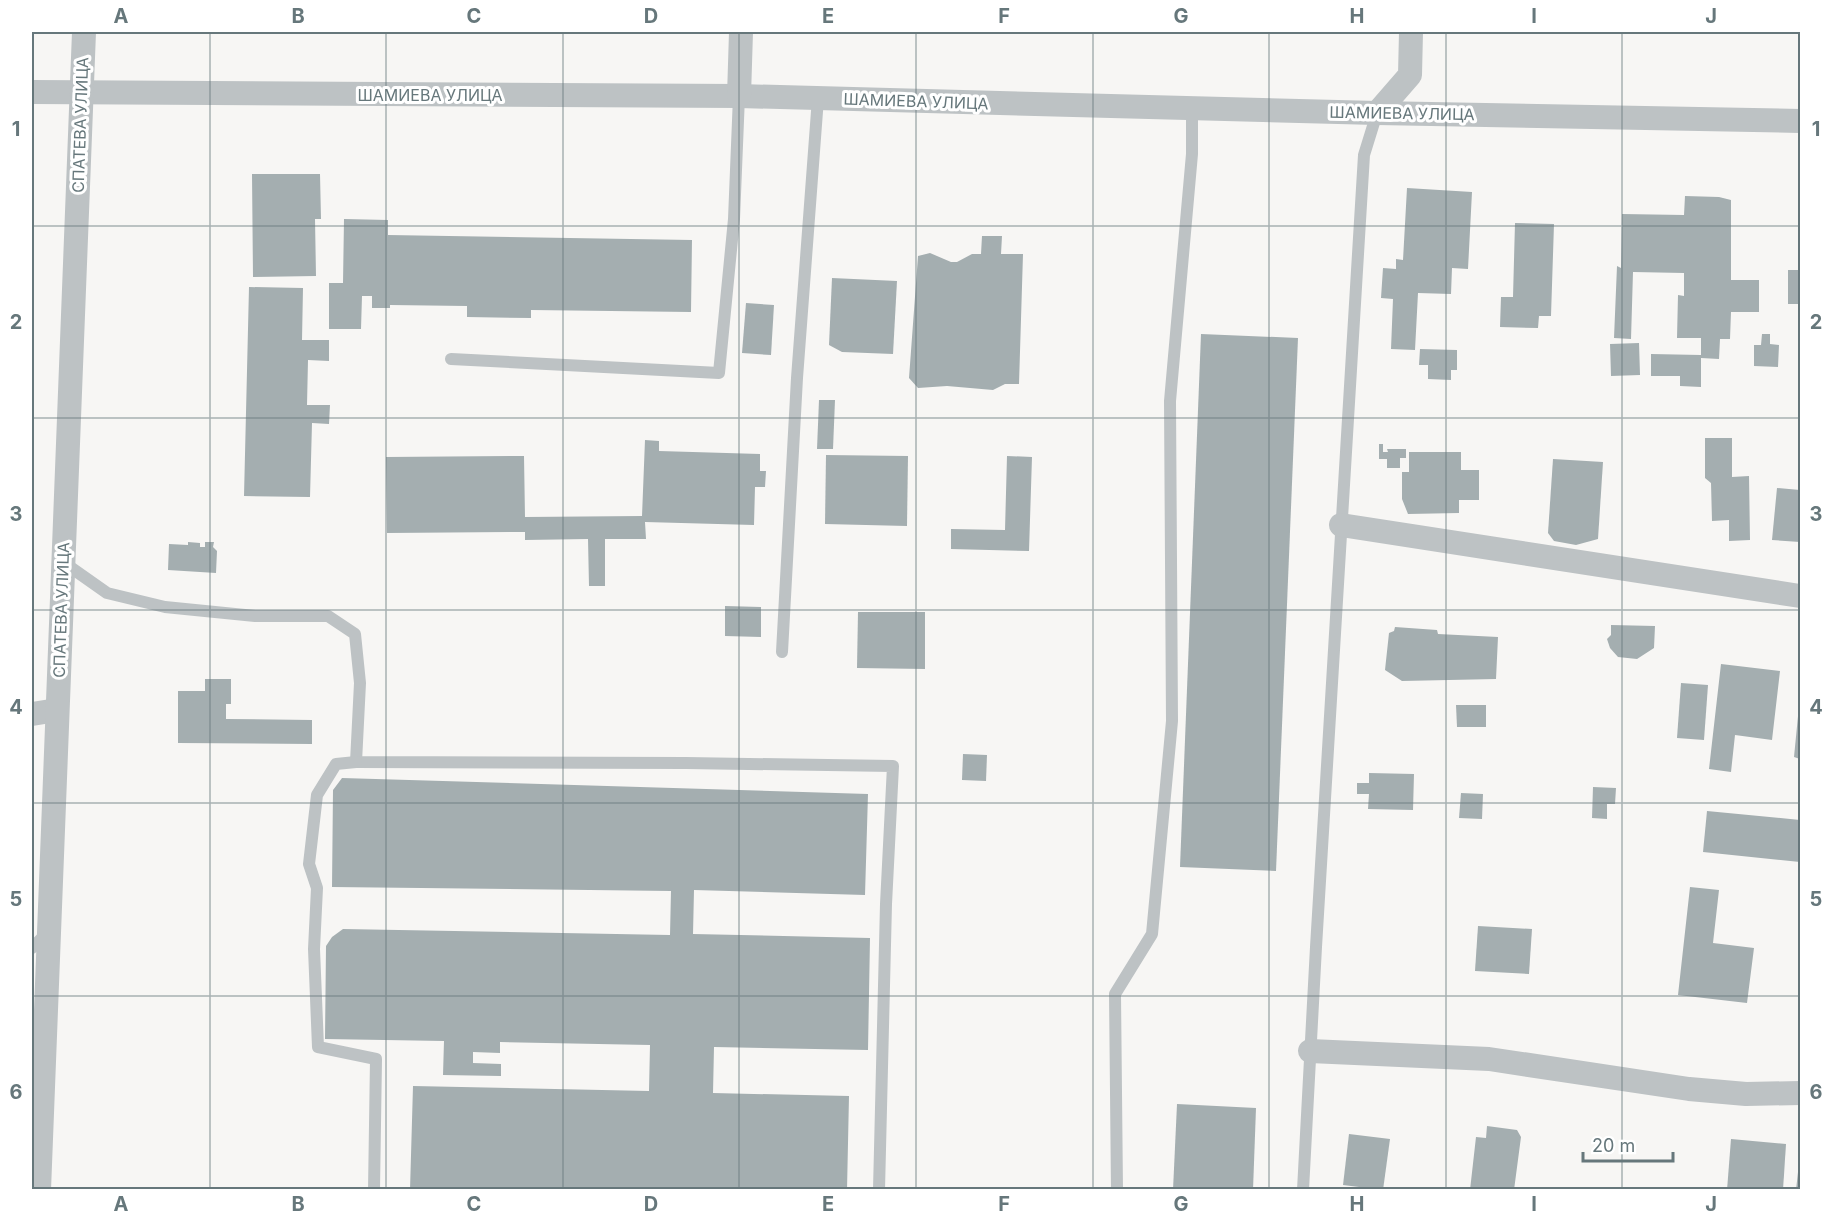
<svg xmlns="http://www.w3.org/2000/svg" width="1832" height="1221" font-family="Inter,sans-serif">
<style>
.building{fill:#a4aeb0}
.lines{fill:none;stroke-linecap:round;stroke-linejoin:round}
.service{stroke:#bdc2c4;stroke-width:12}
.minor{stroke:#bdc2c4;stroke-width:24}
.grid{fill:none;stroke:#66777b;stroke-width:1.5;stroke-opacity:0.55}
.labels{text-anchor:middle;stroke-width:6;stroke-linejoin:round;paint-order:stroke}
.street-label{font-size:16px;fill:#66777b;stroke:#fff}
.neatline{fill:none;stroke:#66777b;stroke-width:2}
.grid-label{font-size:20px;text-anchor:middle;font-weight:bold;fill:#66777b}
</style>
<rect width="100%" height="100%" fill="#f7f6f4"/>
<!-- building -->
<g class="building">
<path d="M252 174H320L321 219H315L316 276 253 277Z"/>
<path d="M1407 188 1472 192 1468 269 1452 268 1451 294 1418 293 1415 350 1391 349 1393 299 1381 298 1383 268 1396 269V259L1403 260Z"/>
<path d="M1685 196 1719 197 1731 200V280H1759V312H1731L1730 339H1720L1719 359 1701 358V387L1680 386V376H1651V354L1701 355V338H1677L1678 295 1684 296V273L1633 272 1631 339 1614 338 1617 266 1621 268 1622 214 1684 215Z"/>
<path d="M344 219 388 220V235L692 240 691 312 531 310V318L467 317V306L390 305V308H372V296H362L361 329H329V283H343Z"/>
<path d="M1515 223 1554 224 1551 316H1539L1538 328 1500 327 1501 297H1513Z"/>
<path d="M982 236H1002L1001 254H1023L1019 384H1005L993 390 947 386 918 388 909 378 918 256 930 253 951 262H957L972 254H981Z"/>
<rect x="1788" y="270" width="12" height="34"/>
<path d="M832 278 897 281 893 354 842 352 829 345Z"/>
<path d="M249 287 303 288 302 340H329V361L308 360 307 405H330L329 424 312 423 310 497 244 496Z"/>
<path d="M746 303 774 305 771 355 742 353Z"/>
<path d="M1201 334 1298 338 1276 871 1180 867Z"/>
<path d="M1762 334H1770V344L1779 345 1778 367 1754 366V345H1761Z"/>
<path d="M1639 343 1640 375 1611 376 1610 344Z"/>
<path d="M1420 349 1457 350V370H1451V380L1428 379V365H1419Z"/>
<path d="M819 400H835L833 449H817Z"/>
<path d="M1705 438H1732V477L1749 476 1750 540 1729 541V520L1712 521 1711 483 1705 478Z"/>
<path d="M645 440 659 441V451L760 454V471H766L765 487H755L754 525 645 522 646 539H605V586H589L588 539 525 540V532L387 533 386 457 524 456 525 517 642 516Z"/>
<path d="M1379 444H1383V452H1388L1387 449H1406V458H1400V468H1387V459H1379Z"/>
<path d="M1409 452H1461V470H1479V500H1459V513L1408 514 1402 499V472H1409Z"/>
<path d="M826 455 908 456 907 526 825 524Z"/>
<path d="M1007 456 1032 457 1029 551 951 549V529L1005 530Z"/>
<path d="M1553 459 1603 462 1598 539 1576 545 1554 541 1548 533Z"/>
<path d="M1777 488 1800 490V542L1772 540Z"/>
<path d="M188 542 200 543V547H205V542H214L213 547 217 551 216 573 168 570 169 544 188 545Z"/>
<path d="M725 606 761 607V637L725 636Z"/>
<path d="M858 612H925V669L857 668Z"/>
<path d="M1611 625 1655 626 1654 648 1637 659 1618 657 1610 648 1607 639 1611 635Z"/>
<path d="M1395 627 1437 630 1438 634 1498 637 1496 679 1402 681 1385 670 1389 633 1394 631Z"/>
<path d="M1721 664 1780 671 1772 740 1735 735 1731 772 1709 769Z"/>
<path d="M205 679H231V704H226V719L312 720V744L178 743V691H205Z"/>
<path d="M1681 683 1708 685 1704 740 1677 738Z"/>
<path d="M1456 705H1486V727H1457Z"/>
<path d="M1799 706 1800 707V759L1794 757Z"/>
<path d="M963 754 987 755 986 781 962 780Z"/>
<path d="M1369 773 1414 774 1413 810 1368 809 1369 794H1357V783H1369Z"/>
<path d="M342 778 868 794 865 895 694 890 693 934 870 938 868 1050 714 1047 713 1093 849 1096 847 1190H410L413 1086 649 1091 650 1045 500 1042V1053L473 1052V1063L501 1064V1076L443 1075 444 1041 325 1039 326 946 332 937 343 929 670 935 671 891 332 887 333 790Z"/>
<path d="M1593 787 1616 788 1615 804H1607V819L1592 818Z"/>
<path d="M1461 793 1483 794 1482 819 1459 818Z"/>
<path d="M1707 811 1800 820V862L1703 852Z"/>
<path d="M1690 887 1719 890 1713 943 1754 948 1747 1003 1678 995Z"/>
<path d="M1478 926 1532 929 1529 974 1475 971Z"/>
<path d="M1177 1104 1256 1108 1253 1190H1173Z"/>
<path d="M1487 1126 1517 1130 1521 1137 1514 1190H1470L1476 1137 1486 1138Z"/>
<path d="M1349 1134 1390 1139 1383 1190 1343 1185Z"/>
<path d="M1731 1139 1786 1144 1783 1190H1727Z"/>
<path d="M1799 1162 1800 1190H1796L1798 1172Z"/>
</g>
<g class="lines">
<!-- service -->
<g class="service">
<path d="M451 359 719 373 734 219 739 96"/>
<path d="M63 562 107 593 165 607 255 616H328L355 634 360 683 356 762 686 763 893 766 886 904 879 1190"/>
<path d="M782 652 797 378 818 98"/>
<path d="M356 762 336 764 317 795 309 864 317 888 314 949 318 1047 376 1059 374 1190"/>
<path d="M32 948 48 932"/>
<path d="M1117 1190 1115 994 1152 934 1172 721 1170 401 1192 154V108"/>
<path d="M1303 1190 1316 947 1364 155 1377 113"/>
</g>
<!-- minor -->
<g class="minor">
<path d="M32 92 739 96 1377 113 1800 121"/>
<path d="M739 96 741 32"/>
<path d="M1377 113 1410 75 1411 32"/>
<path d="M1341 525 1800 596"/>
<path d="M32 714 57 710"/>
<path d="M1310 1051 1489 1059 1689 1089 1746 1094 1800 1093"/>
<path d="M39 1190 84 32"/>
</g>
</g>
<!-- grid -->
<path class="grid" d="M210 32V1190M386 32V1190M563 32V1190M739 32V1190M916 32V1190M1093 32V1190M1269 32V1190M1446 32V1190M1622 32V1190M32 226H1800M32 418H1800M32 610H1800M32 803H1800M32 996H1800"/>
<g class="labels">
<!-- street labels -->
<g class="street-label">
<text x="430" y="101">ШАМИЕВА УЛИЦА</text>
<text transform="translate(916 101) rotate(2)" y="6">ШАМИЕВА УЛИЦА</text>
<text transform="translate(1402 113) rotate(1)" y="6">ШАМИЕВА УЛИЦА</text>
<text transform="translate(80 125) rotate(-88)" y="6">СПАТЕВА УЛИЦА</text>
<text transform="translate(61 610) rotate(-88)" y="6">СПАТЕВА УЛИЦА</text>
</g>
</g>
<!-- border -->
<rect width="1832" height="1221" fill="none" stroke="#ffffff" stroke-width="66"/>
<!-- scale -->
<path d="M1583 1152v9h90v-9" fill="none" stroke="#66777b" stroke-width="3"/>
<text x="1592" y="1152" font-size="18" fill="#66777b" stroke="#ffffff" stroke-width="4.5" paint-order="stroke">20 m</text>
<rect x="33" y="33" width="1766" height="1155" class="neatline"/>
<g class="grid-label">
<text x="121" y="23">A</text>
<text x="298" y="23">B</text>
<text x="474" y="23">C</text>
<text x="651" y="23">D</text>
<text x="828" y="23">E</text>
<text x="1004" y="23">F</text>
<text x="1181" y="23">G</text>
<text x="1357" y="23">H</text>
<text x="1534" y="23">I</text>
<text x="1711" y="23">J</text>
<text x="16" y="136">1</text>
<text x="1816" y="136">1</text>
<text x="16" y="329">2</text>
<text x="1816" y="329">2</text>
<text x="16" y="521">3</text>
<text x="1816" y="521">3</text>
<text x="16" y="714">4</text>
<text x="1816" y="714">4</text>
<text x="16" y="906">5</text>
<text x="1816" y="906">5</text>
<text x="16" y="1099">6</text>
<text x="1816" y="1099">6</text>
<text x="121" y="1211">A</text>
<text x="298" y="1211">B</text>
<text x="474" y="1211">C</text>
<text x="651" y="1211">D</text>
<text x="828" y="1211">E</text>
<text x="1004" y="1211">F</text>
<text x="1181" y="1211">G</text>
<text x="1357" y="1211">H</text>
<text x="1534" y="1211">I</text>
<text x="1711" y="1211">J</text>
</g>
</svg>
